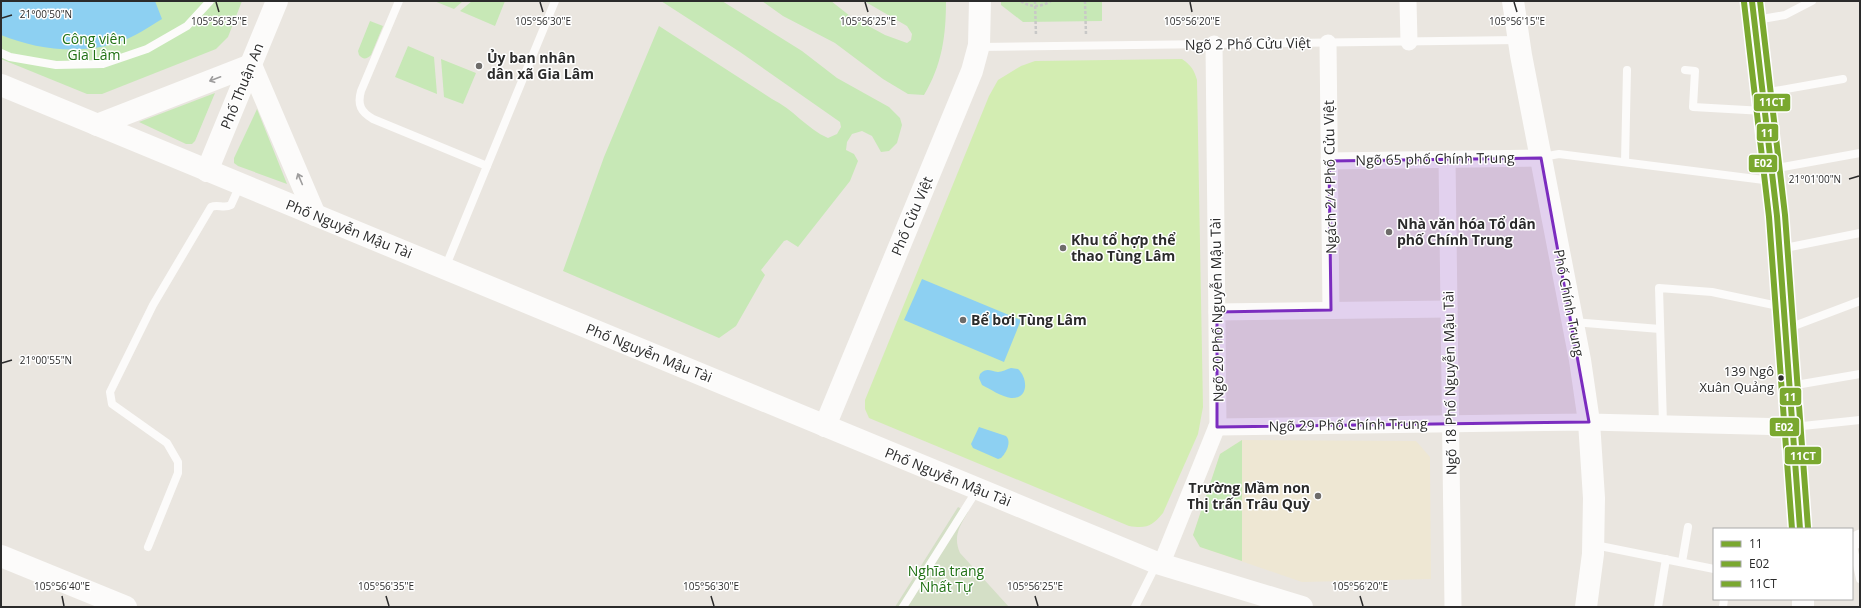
<svg xmlns="http://www.w3.org/2000/svg" width="1861" height="608" font-family="'Open Sans',sans-serif">
<style>
.education{fill:#eee7d3}
.green{fill:#c7e8b6}
.cemetery{fill:#d4dfc6}
.pitch{fill:#d3edb2}
.water{fill:#8dd0f2}
.lines{fill:none;stroke-linecap:round;stroke-linejoin:round}
.path{stroke:#c8c8c7;stroke-width:2.5;stroke-dasharray:3 2;stroke-linecap:butt}
.lane{stroke:#fcfbfa;stroke-width:8}
.street{stroke:#fcfbfa;stroke-width:17}
.secondary{stroke:#fcfbfa;stroke-width:22}
.bus-1-casing{stroke:#fff;stroke-width:9}
.bus-2-casing{stroke:#fff;stroke-width:9}
.bus-3-casing{stroke:#fff;stroke-width:9}
.bus-1{stroke:#7aa82f;stroke-width:6}
.bus-2{stroke:#7aa82f;stroke-width:6}
.bus-3{stroke:#7aa82f;stroke-width:6}
.oneway{stroke:#9e9d9d}
.marked{fill:#7b2cbf;fill-opacity:0.2;stroke:#7b2cbf;stroke-width:3;stroke-linejoin:round}
.ticks{fill:none;stroke:#2b2b2b;stroke-width:1.5}
.poi-dot{fill:#6e6c6a;stroke:#fff;stroke-width:1.5}
.bus-dot{fill:#2b2b2b;stroke:#fff;stroke-width:1.5}
.labels{text-anchor:middle;stroke-width:3;stroke-linejoin:round;paint-order:stroke}
.bus-label{font-size:13px;fill:#2b2b2b;stroke:#fff;text-anchor:end}
.park-label{font-size:14px;fill:#1f7013;stroke:#fff}
.street-label{font-size:14px;fill:#2b2b2b;stroke:#fff}
.poi-label{font-size:14px;font-weight:bold;fill:#2b2b2b;stroke:#fff;text-anchor:start}
.ticks-label{font-size:10px;text-anchor:middle;fill:#2b2b2b;stroke:#fff;stroke-width:3;stroke-linejoin:round;paint-order:stroke}
.line-badge{stroke:#fff;stroke-width:1.5}
.badge-label{font-size:11px;text-anchor:middle;font-weight:bold;fill:#fff}
</style>
<rect width="100%" height="100%" fill="#eae6e0"/>
<!-- education -->
<path class="education" d="M1242 440 1416 441 1430 457 1431 579 1302 582 1200 547 1193 535 1220 454Z"/>
<!-- green -->
<g class="green">
<path d="M1 1H242L228 37 216 49 102 94H87L1 59Z"/>
<path d="M434 1H463L454 9Z"/>
<path d="M472 1H505L495 26 460 11Z"/>
<path d="M661 1H722L802 51 837 78 889 107 900 118 902 125 897 143 889 151 881 152 872 136 862 131 852 134 847 142 846 150 854 154 858 161 850 181 798 247 787 240 784 241 761 270 765 275 736 326 719 338 563 271 604 157 659 26 772 99C793 109 807 129 828 138L837 134 841 127 840 122 740 52Z"/>
<path d="M762 1H831L850 16 885 35 907 43 911 40 912 34 907 26 864 1H946C946 36 942 65 924 95L908 94 883 79 835 43 783 16Z"/>
<path d="M1001 1H1102V21L1023 22 1001 5Z"/>
<path d="M370 21 383 26 371 55C367 59 363 60 359 55L358 51Z"/>
<path d="M408 46 434 57 437 94 395 77Z"/>
<path d="M441 59 476 73 463 104 444 97Z"/>
<path d="M215 93 195 141 192 144H186L139 122Z"/>
<path d="M257 109 287 184 238 166 234 163V158Z"/>
<path d="M1242 440V561L1200 547 1193 535 1220 454Z"/>
</g>
<!-- cemetery -->
<path class="cemetery" d="M958 507 968 512C959 527 953 537 960 553L1009 607H895Z"/>
<!-- pitch -->
<path class="pitch" d="M1182 59C1191 65 1194 70 1197 80L1203 407 1198 434 1163 513C1152 526 1147 529 1129 526L869 418 865 409V400L989 96 998 80 1021 66 1035 61Z"/>
<!-- water -->
<g class="water">
<path d="M1 1H155L162 19C149 27 134 37 119 42 81 55 38 50 1 35Z"/>
<path d="M922 279 1021 320 1004 362 904 320Z"/>
<path d="M1011 368 1018 369C1028 378 1029 399 1011 398 1002 397 990 389 982 385L979 378 980 374C987 367 990 371 998 372 1002 372 1007 369 1011 368Z"/>
<path d="M979 427 1006 436C1012 442 1006 453 1001 458L998 459 973 448 971 444Z"/>
</g>
<g class="lines">
<!-- path -->
<g class="path">
<path d="M1021 1C1030 8 1042 7 1051 1"/>
<path d="M1035 1 1036 36"/>
<path d="M1085 1 1086 35"/>
</g>
<!-- lane -->
<g class="lane">
<path d="M399 1 361 91C357 105 361 112 373 119L487 166"/>
<path d="M1756 20 1785 15 1812 1"/>
<path d="M979 47 1518 40"/>
<path d="M1 53 10 57 56 65 103 64 147 49 187 26 210 1"/>
<path d="M1685 70 1695 71 1693 107 1764 111"/>
<path d="M1764 93 1843 79"/>
<path d="M1542 157 1559 154 1772 181"/>
<path d="M1625 162 1627 70"/>
<path d="M1772 169 1860 153"/>
<path d="M1780 249 1860 233"/>
<path d="M445 268 555 1"/>
<path d="M1573 322 1660 329"/>
<path d="M1786 329 1860 301"/>
<path d="M1790 386 1860 374"/>
<path d="M1663 424 1659 288 1712 292 1783 307"/>
<path d="M1793 427 1860 420"/>
<path d="M1852 541 1860 579"/>
<path d="M1595 545 1714 569"/>
<path d="M148 547 178 473V462L167 443 112 404 110 392 153 305 211 207C218 204 224 209 231 205L240 185"/>
<path d="M1682 562 1688 527"/>
<path d="M903 607 977 490"/>
<path d="M1135 607 1156 565"/>
<path d="M1658 607 1666 559"/>
<path d="M1723 607 1724 599"/>
</g>
<!-- street -->
<g class="street">
<path d="M1408 1 1409 42"/>
<path d="M1328 43 1331 310"/>
<path d="M1447 159 1453 607"/>
<path d="M1329 161 1541 158"/>
<path d="M1217 312 1449 309"/>
<path d="M1217 427 1589 422 1793 427"/>
<path d="M1852 542 1860 538"/>
<path d="M1161 565 1218 424 1214 44"/>
</g>
<!-- secondary -->
<g class="secondary">
<path d="M1513 1 1521 55 1580 360 1589 422 1594 498 1593 554 1586 607"/>
<path d="M1752 1 1777 216 1800 529"/>
<path d="M251 65 315 215"/>
<path d="M1 85 1157 563 1302 607"/>
<path d="M97 125 251 65"/>
<path d="M207 171 277 1"/>
<path d="M825 426 972 71 979 45 980 1"/>
<path d="M1 556 126 607"/>
<path d="M1803 599V607"/>
</g>
<defs>
<path id="bus-1" d="M1752 1 1777 216 1800 529"/>
<path id="bus-2" d="M1744 2 1769 217 1792 529"/>
<path id="bus-3" d="M1760 1 1785 215 1808 528"/>
</defs>
<!-- bus-1 casing -->
<use href="#bus-1" class="bus-1-casing"/>
<!-- bus-2 casing -->
<use href="#bus-2" class="bus-2-casing"/>
<!-- bus-3 casing -->
<use href="#bus-3" class="bus-3-casing"/>
<!-- bus-1 -->
<use href="#bus-1" class="bus-1"/>
<!-- bus-2 -->
<use href="#bus-2" class="bus-2"/>
<!-- bus-3 -->
<use href="#bus-3" class="bus-3"/>
</g>
<!-- one-way arrows -->
<defs><path id="oneway-shaft" d="M-6 0H5M1.5-3L5.5 0L1.5 3" fill="none" stroke-width="1.6" stroke-linecap="round" stroke-linejoin="round"/></defs>
<g class="oneway">
<use href="#oneway-shaft" transform="translate(215 79) rotate(159)"/>
<use href="#oneway-shaft" transform="translate(300 179) rotate(-113)"/>
</g>
<!-- marked area -->
<path class="marked" d="M1541 158 1589 422 1217 427V312L1331 310 1329 161Z"/>
<!-- ticks -->
<path class="ticks" d="M216 2 219 12M540 2 543 12M865 2 868 12M1190 2 1192 12M1514 2 1517 12M2 18 12 15M1849 179 1859 176M2 363 12 360M62 596 64 606M386 596 389 606M711 596 714 606M1035 596 1038 606M1360 596 1363 606"/>
<!-- markers -->
<g class="poi-dot">
<circle cx="479" cy="66" r="4"/>
<circle cx="1389" cy="232" r="4"/>
<circle cx="1063" cy="248" r="4"/>
<circle cx="963" cy="320" r="4"/>
<circle cx="1318" cy="496" r="4"/>
</g>
<circle class="bus-dot" cx="1781" cy="378" r="3.5"/>
<g class="labels">
<!-- bus labels -->
<g class="bus-label">
<text x="1774" y="376">139 Ngô<tspan x="1774" dy="16">Xuân Quảng</tspan></text>
</g>
<!-- park labels -->
<g class="park-label">
<text x="94" y="44">Công viên<tspan x="94" dy="16">Gia Lâm</tspan></text>
<text x="946" y="576">Nghĩa trang<tspan x="946" dy="16">Nhất Tự</tspan></text>
</g>
<!-- street labels -->
<g class="street-label">
<text transform="translate(1248 44) rotate(-1)" y="5">Ngõ 2 Phố Cửu Việt</text>
<text transform="translate(242 86) rotate(-68)" y="5">Phố Thuận An</text>
<text transform="translate(1435 159) rotate(-1)" y="5">Ngõ 65 phố Chính Trung</text>
<text transform="translate(1330 177) rotate(-91)" y="5">Ngách 2/4 Phố Cửu Việt</text>
<text transform="translate(912 216) rotate(-67)" y="5">Phố Cửu Việt</text>
<text transform="translate(349 229) rotate(22)" y="5">Phố Nguyễn Mậu Tài</text>
<text transform="translate(1569 303) rotate(79)" y="5">Phố Chính Trung</text>
<text transform="translate(1217 310) rotate(-91)" y="5">Ngõ 20 Phố Nguyễn Mậu Tài</text>
<text transform="translate(649 353) rotate(22)" y="5">Phố Nguyễn Mậu Tài</text>
<text transform="translate(1450 383) rotate(-91)" y="5">Ngõ 18 Phố Nguyễn Mậu Tài</text>
<text transform="translate(1348 425) rotate(-1)" y="5">Ngõ 29 Phố Chính Trung</text>
<text transform="translate(948 477) rotate(22)" y="5">Phố Nguyễn Mậu Tài</text>
</g>
<!-- poi labels -->
<g class="poi-label">
<text x="487" y="63">Ủy ban nhân<tspan x="487" dy="16">dân xã Gia Lâm</tspan></text>
<text x="1397" y="229">Nhà văn hóa Tổ dân<tspan x="1397" dy="16">phố Chính Trung</tspan></text>
<text x="1071" y="245">Khu tổ hợp thể<tspan x="1071" dy="16">thao Tùng Lâm</tspan></text>
<text x="971" y="325">Bể bơi Tùng Lâm</text>
<text x="1310" y="493" text-anchor="end">Trường Mầm non<tspan x="1310" dy="16">Thị trấn Trâu Quỳ</tspan></text>
</g>
</g>
<g class="ticks-label">
<text x="46" y="18">21°00'50"N</text>
<text x="219" y="25">105°56'35"E</text>
<text x="543" y="25">105°56'30"E</text>
<text x="868" y="25">105°56'25"E</text>
<text x="1192" y="25">105°56'20"E</text>
<text x="1517" y="25">105°56'15"E</text>
<text x="1815" y="183">21°01'00"N</text>
<text x="46" y="364">21°00'55"N</text>
<text x="62" y="590">105°56'40"E</text>
<text x="386" y="590">105°56'35"E</text>
<text x="711" y="590">105°56'30"E</text>
<text x="1035" y="590">105°56'25"E</text>
<text x="1360" y="590">105°56'20"E</text>
</g>
<g class="line-badge">
<rect x="1753" y="93" width="38" height="19" rx="4" fill="#7aa82f"/>
<rect x="1756" y="123" width="23" height="19" rx="4" fill="#7aa82f"/>
<rect x="1748" y="154" width="30" height="19" rx="4" fill="#7aa82f"/>
<rect x="1779" y="387" width="23" height="19" rx="4" fill="#7aa82f"/>
<rect x="1769" y="417" width="31" height="20" rx="4" fill="#7aa82f"/>
<rect x="1784" y="446" width="38" height="19" rx="4" fill="#7aa82f"/>
</g>
<g class="badge-label">
<text x="1772" y="106">11CT</text>
<text x="1767" y="137">11</text>
<text x="1763" y="167">E02</text>
<text x="1790" y="401">11</text>
<text x="1784" y="431">E02</text>
<text x="1803" y="460">11CT</text>
</g>
<!-- border -->
<rect width="1861" height="608" fill="none" stroke="#2b2b2b" stroke-width="4"/>
<!-- legend -->
<rect x="1713" y="528" width="140" height="72" fill="#ffffff" stroke="#aaaaaa"/>
<rect x="1721" y="541" width="20" height="6" fill="#7aa82f" stroke="#aaaaaa"/>
<text x="1749" y="548" font-size="12" fill="#2b2b2b">11</text>
<rect x="1721" y="561" width="20" height="6" fill="#7aa82f" stroke="#aaaaaa"/>
<text x="1749" y="568" font-size="12" fill="#2b2b2b">E02</text>
<rect x="1721" y="581" width="20" height="6" fill="#7aa82f" stroke="#aaaaaa"/>
<text x="1749" y="588" font-size="12" fill="#2b2b2b">11CT</text>
</svg>
